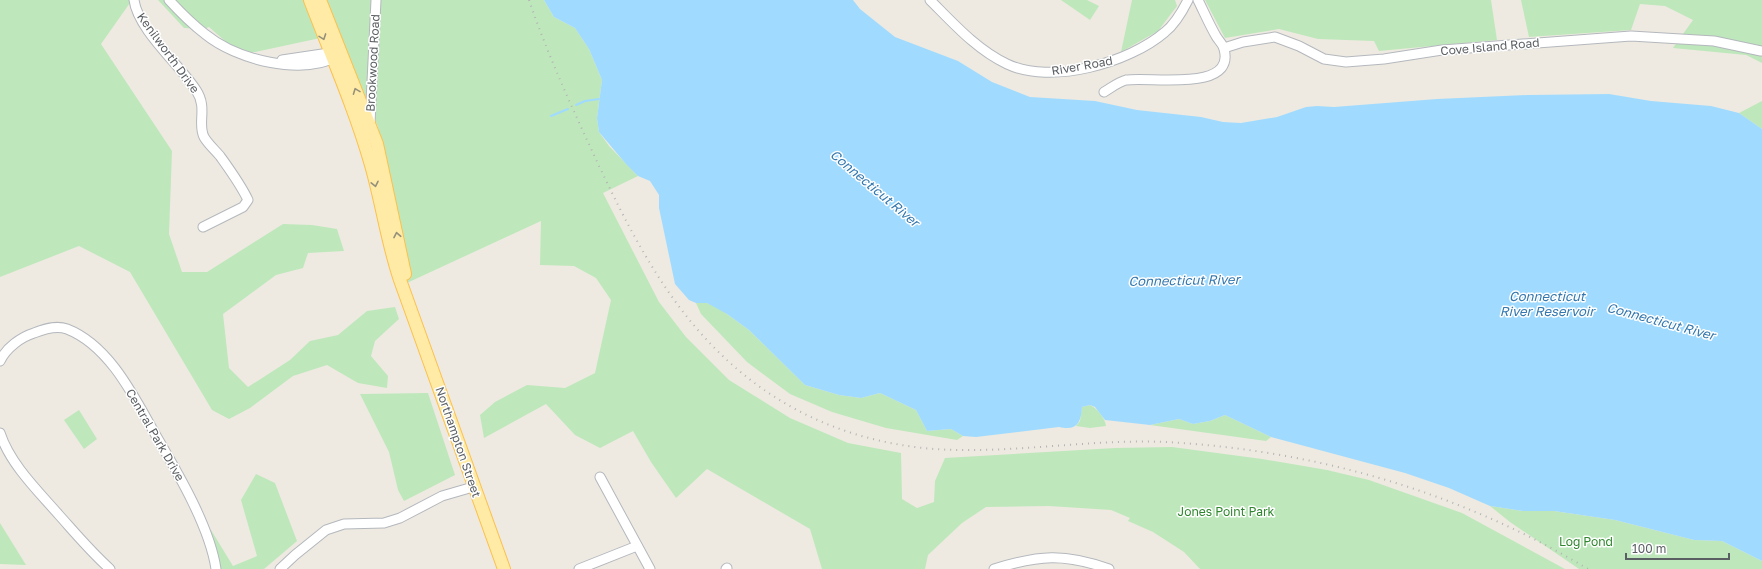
<svg xmlns="http://www.w3.org/2000/svg" width="1762" height="569" font-family="'Golos Text',sans-serif">
<style>
.green{fill:#bee8bb}
.water{fill:#a0dbff}
.lines{fill:none;stroke-linecap:round;stroke-linejoin:round}
.stream{stroke:#a0dbff;stroke-width:2}
.minor-casing{stroke:#b4b8bd;stroke-width:11}
.major-casing{stroke:#fcc04d;stroke-width:14}
.minor{stroke:#fff;stroke-width:9}
.major{stroke:#ffeba5;stroke-width:12}
.rail{stroke:#b3b4b4;stroke-width:2;stroke-dasharray:1 5;stroke-linecap:butt}
.oneway{stroke:#94907a}
.labels{text-anchor:middle;stroke-width:3;stroke-linejoin:round;paint-order:stroke}
.street-label{font-size:12px;fill:#5a5f63;stroke:#fff}
.park-label{font-size:12px;fill:#2f862e;stroke:#fff}
.water-label{font-size:13px;font-style:italic;fill:#3478af;stroke:#fff}
</style>
<rect width="100%" height="100%" fill="#eeeae1"/>
<!-- green -->
<g class="green">
<path d="M0 0H132L101 44 172 151 169 234 182 272H207L283 224 312 225 337 229 344 251 308 253 303 268 276 275 223 314 229 368 248 387 290 360 310 341 338 335 367 311 395 307 399 319 375 341 371 356 388 376 387 388 358 383 327 365 293 376 250 408 229 419 212 410 130 272 79 246 0 277Z"/>
<path d="M158 0H544L554 17 575 28 589 49 602 80 597 118 599 132 609 146 638 176 603 193 659 302 686 337 729 380 790 418 848 443 901 453 902 499 917 508 934 502 935 481 945 458 1115 448 1172 447 1262 459 1327 470 1369 480 1462 513 1565 569H1200L1184 552 1153 532 1128 521 1130 518 1111 510 1049 506 986 507 962 523 928 555 925 569H822L810 529 707 469 676 498 651 462 633 431 600 448 575 435 546 404 484 438 480 415 495 402 527 385 565 388 595 373 611 300 596 278 574 266 540 265 541 221 396 288 378 127 339 34 241 55 209 27 204 29 184 28Z"/>
<path d="M1061 0H1087L1099 6 1090 20Z"/>
<path d="M1132 0H1175L1177 6 1158 31 1121 52Z"/>
<path d="M1205 0H1491L1497 40 1379 51 1374 41 1318 39 1279 29 1225 38Z"/>
<path d="M1521 0H1762V63L1746 55 1673 48 1693 20 1665 6 1640 4 1631 30 1529 37Z"/>
<path d="M1762 101V129L1739 113Z"/>
<path d="M696 303H707L716 306 749 330 805 385 839 395 861 398 880 393 916 410 927 431 951 429 963 436 957 440 886 428 832 412 790 394 747 362 701 314Z"/>
<path d="M428 393 455 475 404 501 398 490 389 452 360 394Z"/>
<path d="M1090 405C1097 408 1105 418 1106 426L1090 428 1076 426 1080 421 1082 407Z"/>
<path d="M79 410 97 439 84 449 64 420Z"/>
<path d="M1225 415 1271 437 1266 441 1150 425 1179 419 1193 424 1210 421Z"/>
<path d="M256 474 275 483 297 541 264 569H220L210 536 211 530 233 566 257 556 241 500Z"/>
<path d="M1490 506 1523 511H1554L1615 520 1694 540 1722 541 1762 561V569H1579L1510 522Z"/>
<path d="M0 523 26 565 0 564Z"/>
</g>
<!-- water -->
<path class="water" d="M544 0H853L860 9 895 37 958 61 992 82 1030 97 1095 101 1137 110 1201 117 1223 122 1241 123 1277 117 1306 107 1317 106 1334 107 1437 99 1528 95 1609 94 1651 101 1711 106 1739 113 1762 129V561L1722 541 1694 540 1615 520 1554 511H1523L1490 506 1449 488 1405 473 1271 437 1225 415 1210 421 1193 424 1179 419 1150 425 1105 420 1095 407 1090 405 1082 407C1081 424 1076 431 1059 427L976 437 963 436 951 429 927 431 916 410 880 393 861 398 839 395 805 385 749 330 727 314 707 303H696L689 300 675 284 659 208V195L650 181 638 176 626 164 599 132 597 118 602 80 589 49 575 28 554 17Z"/>
<g class="lines">
<!-- stream -->
<g class="stream">
<path d="M576 105 585 101 599 99"/>
<path d="M551 116 568 109"/>
</g>
<defs>
<g id="minor">
<path d="M134 0C138 30 180 65 196 90 208 108 197 123 204 137 208 144 215 150 220 156 230 170 241 185 248 200L243 207 203 227"/>
<path d="M169 0C180 12 192 24 205 34 237 60 301 76 339 56"/>
<path d="M930 0C953 23 977 50 1007 64 1051 85 1129 63 1165 32 1174 25 1183 10 1188 0"/>
<path d="M1224 48 1243 42 1275 37 1299 46 1324 59 1346 62 1384 59 1442 50 1631 36 1714 41 1761 51"/>
<path d="M282 60 329 53 336 54"/>
<path d="M1104 92C1111 88 1118 82 1126 80 1149 76 1236 93 1224 49 1223 44 1218 40 1216 36 1209 24 1204 12 1198 0"/>
<path d="M370 123 376 0"/>
<path d="M0 361C6 348 21 337 34 333 44 329 56 325 67 329 111 346 136 401 158 439 179 475 210 528 216 569"/>
<path d="M0 433C10 464 38 491 59 515 76 534 91 552 110 569"/>
<path d="M600 477 650 569"/>
<path d="M280 569 295 555 326 530 344 524 384 523 400 518 442 496 473 487"/>
<path d="M579 569 637 546"/>
<path d="M726 569 727 568"/>
<path d="M994 569C1039 555 1064 553 1109 569"/>
</g>
<g id="major">
<path d="M310 0C331 55 355 109 371 165 382 203 387 242 400 280L504 569"/>
<path d="M320 0 377 144 405 274"/>
</g>
</defs>
<!-- minor casing -->
<use href="#minor" class="minor-casing"/>
<!-- major casing -->
<use href="#major" class="major-casing"/>
<!-- minor -->
<use href="#minor" class="minor"/>
<!-- major -->
<use href="#major" class="major"/>
<!-- rail -->
<path class="rail" d="M529 0C547 53 570 103 593 153 641 256 691 352 795 409 845 436 904 450 961 450 1029 451 1098 439 1166 442 1315 450 1460 492 1588 569"/>
</g>
<!-- one-way arrows -->
<defs><path id="oneway-chevron" d="M-2-3.5L2.5 0L-2 3.5" fill="none" stroke-width="1.6" stroke-linecap="round" stroke-linejoin="round"/></defs>
<g class="oneway">
<use href="#oneway-chevron" transform="translate(323 37) rotate(70)"/>
<use href="#oneway-chevron" transform="translate(356 91) rotate(-111)"/>
<use href="#oneway-chevron" transform="translate(375 184) rotate(78)"/>
<use href="#oneway-chevron" transform="translate(397 235) rotate(-101)"/>
</g>
<g class="labels">
<!-- street labels -->
<g class="street-label">
<text transform="translate(1490 47) rotate(-5)" y="4">Cove Island Road</text>
<text transform="translate(168 53) rotate(54)" y="4">Kenilworth Drive</text>
<text transform="translate(373 63) rotate(-87)" y="4">Brookwood Road</text>
<text transform="translate(1082 66) rotate(-10)" y="4">River Road</text>
<text transform="translate(155 435) rotate(60)" y="4">Central Park Drive</text>
<text transform="translate(458 442) rotate(71)" y="4">Northampton Street</text>
</g>
<!-- park labels -->
<g class="park-label">
<text x="1226" y="516">Jones Point Park</text>
<text x="1586" y="546">Log Pond</text>
</g>
<!-- water labels -->
<g class="water-label">
<text transform="translate(875 188) rotate(40)" y="5">Connecticut River</text>
<text transform="translate(1184 280) rotate(-1)" y="5">Connecticut River</text>
<text x="1547" y="301">Connecticut<tspan x="1547" dy="15">River Reservoir</tspan></text>
<text transform="translate(1661 321) rotate(15)" y="5">Connecticut River</text>
</g>
</g>
<!-- scale -->
<path d="M1626 553v6h103v-6" fill="none" stroke="#5a5f63" stroke-width="2"/>
<text x="1632" y="553" font-size="12" fill="#5a5f63" stroke="#ffffff" stroke-width="3" paint-order="stroke">100 m</text>
</svg>
